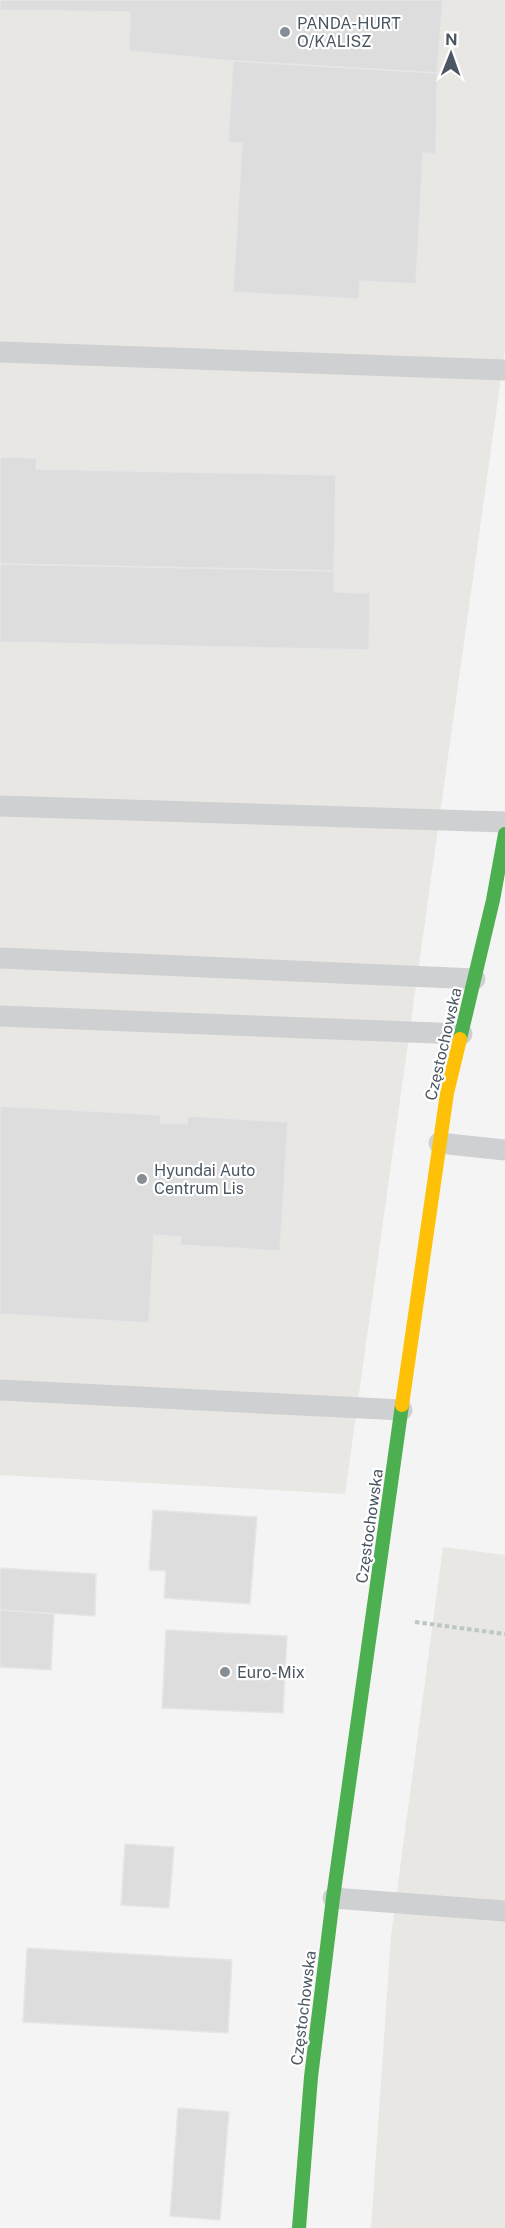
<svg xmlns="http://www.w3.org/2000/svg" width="505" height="2228" font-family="'Public Sans',sans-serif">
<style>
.commercial{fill:#e8e7e3}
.building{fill:#ddddde;stroke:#e5e6e7;stroke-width:1.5}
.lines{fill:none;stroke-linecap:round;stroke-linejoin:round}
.path{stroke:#bcc7c4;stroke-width:4;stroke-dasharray:4.5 3;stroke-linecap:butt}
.lane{stroke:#ced0d2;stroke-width:21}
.fast{stroke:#4caf50;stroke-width:14}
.slow{stroke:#ffc107;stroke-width:14}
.poi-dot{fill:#868d94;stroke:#fff;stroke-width:2}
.labels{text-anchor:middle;stroke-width:4.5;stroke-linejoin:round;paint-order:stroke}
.poi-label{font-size:16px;fill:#4a5661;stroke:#fff;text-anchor:start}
.street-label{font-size:16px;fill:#4a5661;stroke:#fff}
</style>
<rect width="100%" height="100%" fill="#f4f4f4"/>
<!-- commercial -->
<g class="commercial">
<path d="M0 0H505V349L345 1494 0 1475Z"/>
<path d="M443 1547 505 1555V2228H371L391 1936Z"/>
</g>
<!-- building -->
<g class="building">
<path d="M0 0H443L437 73 233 61 129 51 130 12 0 10Z"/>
<path d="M233 61 437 73 436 154 423 153 416 284 360 281 359 299 233 292 242 143 228 142Z"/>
<path d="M0 457 37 458 36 469 336 475 334 571 0 564Z"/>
<path d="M0 564 334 571V592L370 593 369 650 0 642Z"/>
<path d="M0 1106 161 1115V1123L187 1124V1116L288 1122 280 1251 180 1245 181 1237 154 1235 149 1323 0 1314Z"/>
<path d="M153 1510 257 1517 250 1604 164 1598 166 1571 149 1570Z"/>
<path d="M0 1568 96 1574 95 1616 0 1610Z"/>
<path d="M0 1610 54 1614 51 1670 0 1667Z"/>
<path d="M166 1630 287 1636 283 1713 162 1708Z"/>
<path d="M125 1844 174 1847 169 1908 121 1905Z"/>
<path d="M27 1948 232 1960 228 2033 23 2022Z"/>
<path d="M178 2108 229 2112 220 2220 170 2216Z"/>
</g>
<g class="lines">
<!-- path -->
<path class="path" d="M415 1622 505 1634"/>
<!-- lane -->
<g class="lane">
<path d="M0 352 505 370"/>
<path d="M0 806 505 822"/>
<path d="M0 958 475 979"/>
<path d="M0 1016 462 1034"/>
<path d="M439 1143 505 1150"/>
<path d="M0 1390 402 1410"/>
<path d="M333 1898 505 1911"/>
</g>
<!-- fast -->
<g class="fast">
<path d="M460 1039 493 900 505 834"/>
<path d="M299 2228 311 2077 333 1898 402 1405"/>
</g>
<!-- slow -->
<path class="slow" d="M402 1405 447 1093 460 1039"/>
</g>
<!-- markers -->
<g class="poi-dot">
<circle cx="285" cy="32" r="6"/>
<circle cx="142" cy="1179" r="6"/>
<circle cx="225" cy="1672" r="6"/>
</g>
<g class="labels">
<!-- poi labels -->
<g class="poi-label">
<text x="297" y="29">PANDA-HURT<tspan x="297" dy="18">O/KALISZ</tspan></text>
<text x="154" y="1176">Hyundai Auto<tspan x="154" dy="18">Centrum Lis</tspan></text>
<text x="237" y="1678">Euro-Mix</text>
</g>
<!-- street labels -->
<g class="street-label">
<text transform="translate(443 1044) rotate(-77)" y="6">Częstochowska</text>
<text transform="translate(369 1526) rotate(-82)" y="6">Częstochowska</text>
<text transform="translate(303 2008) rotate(-83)" y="6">Częstochowska</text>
</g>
</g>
<!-- north arrow -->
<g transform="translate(451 54) rotate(1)" stroke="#ffffff" stroke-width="4.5" paint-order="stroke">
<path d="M0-4.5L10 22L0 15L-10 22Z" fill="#4a5661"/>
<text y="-9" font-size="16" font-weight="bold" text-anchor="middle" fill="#4a5661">N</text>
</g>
</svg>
